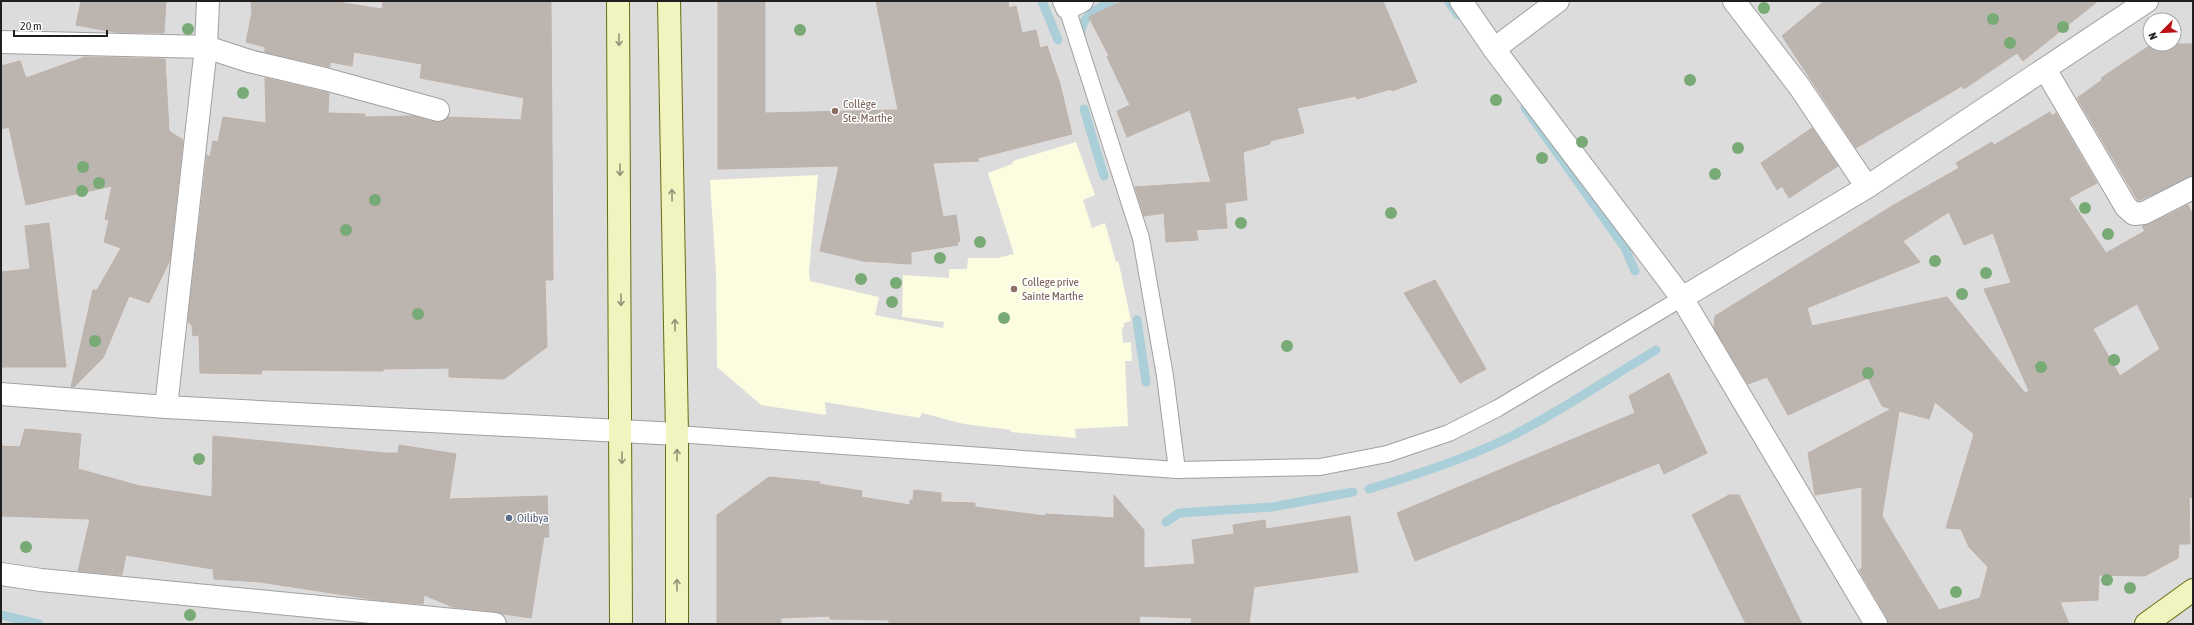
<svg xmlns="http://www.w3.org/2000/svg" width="2194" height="625" font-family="'Asap Condensed',sans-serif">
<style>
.residential{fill:#dddcdc;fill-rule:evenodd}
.education{fill:#fcfce1}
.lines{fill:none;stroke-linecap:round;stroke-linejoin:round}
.stream{stroke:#aacfd8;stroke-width:9}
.building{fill:#bcb5af;stroke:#bfb2aa;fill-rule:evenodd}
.lane-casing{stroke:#a0a0a0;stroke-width:18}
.street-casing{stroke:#a0a0a0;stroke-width:24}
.secondary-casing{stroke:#656d0f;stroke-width:24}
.lane{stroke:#fff;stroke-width:16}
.street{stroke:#fff;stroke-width:22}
.secondary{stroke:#f2f4bf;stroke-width:22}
.tree{fill:#78aa76}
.oneway{stroke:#939477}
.education-dot{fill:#8d6e63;stroke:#fff;stroke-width:1.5}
.service-dot{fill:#5c6f8a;stroke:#fff;stroke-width:1.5}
.labels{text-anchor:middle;stroke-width:3;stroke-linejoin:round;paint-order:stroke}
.education-label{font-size:12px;fill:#785e54;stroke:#fff;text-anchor:start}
.service-label{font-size:12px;fill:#4e5e75;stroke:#fff;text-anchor:start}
</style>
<rect width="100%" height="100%" fill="#efece6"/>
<!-- residential -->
<path class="residential" d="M1 1H2193V624H1ZM2150 20H2174V44H2150Z"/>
<!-- education -->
<path class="education" d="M1076 142 1095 195 1083 200 1092 228 1105 223 1116 262 1118 261 1121 273 1131 321 1124 323V327L1122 328 1123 343 1131 342 1132 361H1125L1128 426 1075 429 1076 438 1011 432V430L964 424 922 413 920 418 825 402 826 415 761 405 717 367 716 272 710 180 818 175 809 271 810 281 879 297 875 315 943 328 944 322 902 317 903 275 949 278V269H967L968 258H997L1014 254 988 173 1012 164 1013 161Z"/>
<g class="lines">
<!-- stream -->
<g class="stream">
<path d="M1042 1 1058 40"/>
<path d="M1448 1 1458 15"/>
<path d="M1081 39C1079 17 1095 10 1112 1"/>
<path d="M1525 108 1625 248 1635 271"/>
<path d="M1084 109 1104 176"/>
<path d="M1137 320 1146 382"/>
<path d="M1369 489C1415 475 1462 460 1506 439 1558 413 1606 380 1656 350"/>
<path d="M1166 522 1179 513 1272 507 1353 492"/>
<path d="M1 615 39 624"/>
</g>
</g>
<!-- building -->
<g class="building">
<path d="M81 1H166L164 33 115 32 76 25Z"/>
<path d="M251 1H331L382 9 383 1H551L553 280H545L547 347 504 379 449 377V368L383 369V371L262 370 261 374 200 373 199 335 193 336 192 325 188 322V319L207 155 210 157 213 141 218 142 223 117 266 123 265 78 329 93 328 113 365 114V117L413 116 435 122H442L448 117 521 120 524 98 420 78 422 64 354 52 352 66 330 62V67L265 52V47L246 42 252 12Z"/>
<path d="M718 1H765V113L898 110 876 1H1008L1009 8 1016 6 1022 33 1036 30 1040 48 1047 46 1060 84 1072 134 978 158 979 161 933 163 943 217 956 215 960 241 957 242 958 245 911 252V264L863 261 820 251 839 166 718 169Z"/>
<path d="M1122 1H1383L1417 82 1392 91 1391 89 1357 99 1356 96 1297 108 1304 133 1270 141V144L1243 152 1247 200 1225 203 1227 228 1196 230 1198 240 1166 242 1164 213 1144 216 1135 187 1211 182 1190 110 1127 137 1117 111 1130 105 1107 57 1109 56 1089 17Z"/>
<path d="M1824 1H2098L2023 61 2017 53 1964 89 1962 86 1856 148 1782 36Z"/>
<path d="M2152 44H2193V176L2138 201 2077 98 2102 80 2101 78Z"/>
<path d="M85 57 165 59 169 131 183 140 170 260 149 303 129 296 103 358 74 387H71L93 290H97L121 248 104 242 109 220 105 219 112 186 26 205 9 127 1 129V66L20 61 26 78Z"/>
<path d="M2050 112 2052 116 2056 113 2097 183 2069 198 2106 253 2145 231 2142 226 2150 224 2188 205 2193 215V498L2189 497 2190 544H2179L2178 558 2145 576 2099 575 2098 600 2060 602 2069 624H1888L1887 618 1859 570 1862 568V487L1815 495 1808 453 1891 409 1882 406 1868 378 1788 415 1767 377 1748 384 1714 328 1715 316 1892 206 1959 168 1956 163 1992 142 1994 145ZM1949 212 1964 245 1993 233 2011 283 1984 289 2029 391 2025 393 1947 297 1812 326 1807 308 1920 262 1903 241ZM2137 304 2160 349 2120 376 2093 329ZM1935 402 1974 434 1946 528 1961 529 1969 547 1988 567 1980 598 1939 610 1882 516 1899 411 1929 419Z"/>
<path d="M1812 128 1838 166 1789 198 1782 186 1777 190 1761 163Z"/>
<path d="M49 223 66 367H1V272L30 269 25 226Z"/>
<path d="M1435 280 1486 369 1460 383 1404 293Z"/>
<path d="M1669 373 1707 453 1664 474 1659 463 1415 561 1397 513 1635 413 1629 396Z"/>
<path d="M25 429 81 434 78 469 140 486 212 497 213 436 385 453H398L399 445 456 454 449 499 547 496 549 537H544L531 618 503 614 496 612 453 607 424 595 423 604 377 600 260 582 214 579 213 569 126 555 122 575 78 571 90 519 1 516V446L20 447Z"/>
<path d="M769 477 820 482 819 484 862 491 861 497 910 505V500H913L914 490 941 493V502L975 503V507L1045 516 1046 514 1114 518V495L1144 530V568L1195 564 1192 540 1234 534 1233 525 1265 520 1266 529 1350 516 1358 572 1254 587 1249 624H1191L1192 618 1140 616 1139 624H889V620L830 619V616L781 618V624H717V515Z"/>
<path d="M1729 495H1739L1802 624H1746L1692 515Z"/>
</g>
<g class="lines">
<defs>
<g id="lane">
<path d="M1067 8 1141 238 1165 376 1177 470"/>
<path d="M677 434 1177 470 1320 467 1387 454 1449 433 1498 408 1682 298"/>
</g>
<g id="street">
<path d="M1064 1 1067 8 1082 1"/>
<path d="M1461 1 1494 49 1682 298 1876 624"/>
<path d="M1734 1 1799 86 1867 187"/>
<path d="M1 42 206 47 249 61 325 79 438 110"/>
<path d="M1494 49 1558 1"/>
<path d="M2045 69 2126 207 2134 214 2144 213 2193 188"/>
<path d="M1682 298 1867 187 2147 1"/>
<path d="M1 394 166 407 677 434"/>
<path d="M166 407 206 47 208 1"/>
<path d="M1 574 41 580 495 624"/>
</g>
<g id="secondary">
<path d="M618 1 621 624"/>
<path d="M669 1 677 434V624"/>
<path d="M2146 624 2193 590"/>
</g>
</defs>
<!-- lane casing -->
<use href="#lane" class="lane-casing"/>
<!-- street casing -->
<use href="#street" class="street-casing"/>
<!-- secondary casing -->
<use href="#secondary" class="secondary-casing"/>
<!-- lane -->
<use href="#lane" class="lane"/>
<!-- street -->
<use href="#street" class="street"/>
<!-- secondary -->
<use href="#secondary" class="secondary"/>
</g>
<!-- trees -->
<g class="tree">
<circle cx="1764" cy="8" r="6"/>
<circle cx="1993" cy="19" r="6"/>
<circle cx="2063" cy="27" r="6"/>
<circle cx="188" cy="29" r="6"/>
<circle cx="800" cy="30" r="6"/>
<circle cx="2010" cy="43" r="6"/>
<circle cx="1690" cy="80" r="6"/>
<circle cx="243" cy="93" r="6"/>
<circle cx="1496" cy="100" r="6"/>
<circle cx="1582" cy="142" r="6"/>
<circle cx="1738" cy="148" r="6"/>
<circle cx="1542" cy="158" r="6"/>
<circle cx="83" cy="167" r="6"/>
<circle cx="1715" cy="174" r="6"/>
<circle cx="99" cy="183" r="6"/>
<circle cx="82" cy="191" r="6"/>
<circle cx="375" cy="200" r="6"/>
<circle cx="2085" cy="208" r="6"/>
<circle cx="1391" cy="213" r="6"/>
<circle cx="1241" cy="223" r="6"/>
<circle cx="346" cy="230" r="6"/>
<circle cx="2108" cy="234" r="6"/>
<circle cx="980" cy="242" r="6"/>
<circle cx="940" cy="258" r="6"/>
<circle cx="1935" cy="261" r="6"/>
<circle cx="1986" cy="273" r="6"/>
<circle cx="861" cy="279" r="6"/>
<circle cx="896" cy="283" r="6"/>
<circle cx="1962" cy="294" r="6"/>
<circle cx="892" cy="302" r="6"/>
<circle cx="418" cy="314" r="6"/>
<circle cx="1004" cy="318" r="6"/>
<circle cx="95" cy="341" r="6"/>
<circle cx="1287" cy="346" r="6"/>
<circle cx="2114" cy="360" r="6"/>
<circle cx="2041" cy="367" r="6"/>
<circle cx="1868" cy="373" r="6"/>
<circle cx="199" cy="459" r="6"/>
<circle cx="26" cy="547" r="6"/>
<circle cx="2107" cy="580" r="6"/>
<circle cx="2130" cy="588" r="6"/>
<circle cx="1956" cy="592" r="6"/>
<circle cx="190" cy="615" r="6"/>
</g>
<!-- one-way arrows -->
<defs><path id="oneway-shaft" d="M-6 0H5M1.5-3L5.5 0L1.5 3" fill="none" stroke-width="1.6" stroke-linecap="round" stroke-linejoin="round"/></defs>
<g class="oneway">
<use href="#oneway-shaft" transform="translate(619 40) rotate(89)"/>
<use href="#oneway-shaft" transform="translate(620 170) rotate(90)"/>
<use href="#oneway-shaft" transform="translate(672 195) rotate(-91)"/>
<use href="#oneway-shaft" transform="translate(621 300) rotate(90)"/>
<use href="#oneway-shaft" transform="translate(675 325) rotate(-91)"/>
<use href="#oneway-shaft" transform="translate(677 455) rotate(-90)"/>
<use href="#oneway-shaft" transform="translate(622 458) rotate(90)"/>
<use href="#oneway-shaft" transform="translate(677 585) rotate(-90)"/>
</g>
<!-- markers -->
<g class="education-dot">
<circle cx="835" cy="111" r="4"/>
<circle cx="1014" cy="289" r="4"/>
</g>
<circle class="service-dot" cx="509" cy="518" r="4"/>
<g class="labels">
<!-- education labels -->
<g class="education-label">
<text x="843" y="108">Collège<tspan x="843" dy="14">Ste. Marthe</tspan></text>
<text x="1022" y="286">College prive<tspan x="1022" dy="14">Sainte Marthe</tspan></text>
</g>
<!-- service labels -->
<g class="service-label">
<text x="517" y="522">Oilibya</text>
</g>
</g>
<!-- border -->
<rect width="2194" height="625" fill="none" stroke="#1f1f1f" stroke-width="4"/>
<!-- north arrow -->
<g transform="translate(2162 32) rotate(246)"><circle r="19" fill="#ffffff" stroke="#a5a5a5"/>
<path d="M0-3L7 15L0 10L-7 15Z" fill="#bb1216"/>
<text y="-6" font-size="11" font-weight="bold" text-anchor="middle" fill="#1f1f1f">N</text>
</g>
<!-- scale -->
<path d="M14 30v6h93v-6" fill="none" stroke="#1f1f1f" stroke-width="2"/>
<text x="20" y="30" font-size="12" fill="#1f1f1f" stroke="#ffffff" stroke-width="3" paint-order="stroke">20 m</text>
</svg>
